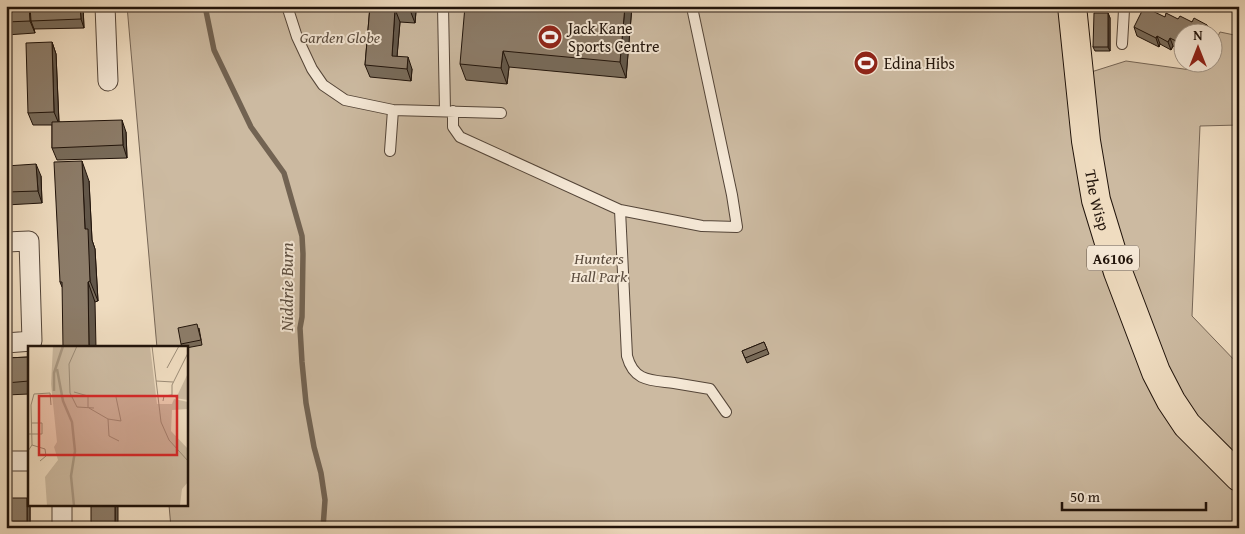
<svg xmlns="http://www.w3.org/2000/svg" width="1245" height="534" font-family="'Gentium Book Plus',serif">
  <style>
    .green { fill: #ccbaa1; stroke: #766656 }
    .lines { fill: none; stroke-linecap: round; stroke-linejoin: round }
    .stream { stroke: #726352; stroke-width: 5.5 }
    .lane-casing { stroke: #544538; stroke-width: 12 }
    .street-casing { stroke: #544538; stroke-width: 21 }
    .primary-casing { stroke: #20130a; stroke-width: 30 }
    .lane { stroke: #f5e8d6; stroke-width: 10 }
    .street { stroke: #f5e8d6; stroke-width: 19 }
    .primary { stroke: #efdcc0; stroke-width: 28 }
    .wall { fill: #786b5a; stroke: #20130a }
    .shaded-wall { fill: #62574a; stroke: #20130a }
    .building { fill: #8c7c69; stroke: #20130a }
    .labels { text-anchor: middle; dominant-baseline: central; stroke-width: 4; stroke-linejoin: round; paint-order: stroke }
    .shield { fill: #f5e8d6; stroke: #605347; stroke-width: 1 }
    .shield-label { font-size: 15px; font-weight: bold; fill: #20130a }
    .poi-label { font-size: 16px; fill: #20130a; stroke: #f5e8d6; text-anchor: start }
    .park-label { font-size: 16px; font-style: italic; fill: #5c4d3f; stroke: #f5e8d6 }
    .street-label { font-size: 16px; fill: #20130a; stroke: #f5e8d6 }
    .water-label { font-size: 18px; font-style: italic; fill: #5e4f40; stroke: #f5e8d6 }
    .inset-river { fill: none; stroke: #a99882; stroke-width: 2.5 }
    .inset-road { fill: none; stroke: #9c8c77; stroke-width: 1 }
    .view { fill: #d62828; fill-opacity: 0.15; stroke: #d62828; stroke-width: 2.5 }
    .inset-edge { fill: none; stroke: #20130a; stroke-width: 2.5 }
  </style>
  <rect width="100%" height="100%" fill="#efdcc0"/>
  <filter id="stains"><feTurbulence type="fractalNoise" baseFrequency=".004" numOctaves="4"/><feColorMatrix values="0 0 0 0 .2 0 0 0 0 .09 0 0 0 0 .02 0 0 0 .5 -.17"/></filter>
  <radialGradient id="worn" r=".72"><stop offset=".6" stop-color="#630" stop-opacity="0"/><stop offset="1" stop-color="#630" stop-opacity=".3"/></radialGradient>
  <path class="green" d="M127,6H1060L1069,79L1126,61L1198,71L1203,63L1212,62L1213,46L1220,32L1239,36V125L1200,126L1192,316L1239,365V528H171L169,505H186V348H157Z"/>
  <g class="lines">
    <path class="stream" d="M205,6L214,50L251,127L284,173L302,236L303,254L302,317L300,328L302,362L306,403L314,447L321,473L325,500L323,528"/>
    <defs>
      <path id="lane" d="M287,6L297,37L312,69L323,85L345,100L393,110L501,113
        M443,6L445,111
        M1122,44L1124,10L1127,6
        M453,111V127L460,137L620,210L702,226L737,227L732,195L693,12
        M390,151L393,110
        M620,210L627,356C634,382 651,380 674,383C686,385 698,387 710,389L726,412"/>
      <path id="street" d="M105,6L108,81
        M6,242L29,241L32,341L6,343
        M6,461H29
        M62,505V528"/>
      <g id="primary">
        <path id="s1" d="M1072,6L1086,141L1096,200L1118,272L1156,372L1171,401L1187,425L1239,477"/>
      </g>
    </defs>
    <use href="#lane" class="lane-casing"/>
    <use href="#street" class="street-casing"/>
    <use href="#primary" class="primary-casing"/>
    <use href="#lane" class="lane"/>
    <use href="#street" class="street"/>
    <use href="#primary" class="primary"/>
  </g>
  <path class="wall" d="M6,6H83L84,28L34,29L35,33L6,35Z
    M370,6H414L416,11L415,23L400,22L397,56L412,69L411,81L370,77L365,65Z
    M632,6L626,78L509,67L507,84L466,80L460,64Z
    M1093,6H1111V11H1095Z
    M1108,13L1110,18V51H1095L1093,47Z
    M1165,17L1207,25L1210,32H1182V51L1173,46L1171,50L1160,44L1159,47L1137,36L1134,27Z
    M52,42L56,54L59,122L126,132L127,158L57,160L52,148V125H33L28,113Z
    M6,166L41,176L42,203L6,205Z
    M89,181L92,240L95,249L98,301L95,302L62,287L60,282Z
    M199,328L202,345L186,348H182L181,344Z
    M764,342L769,354L747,363L742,351Z
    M29,357V394L6,395V358Z
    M6,498L30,505V528H6Z"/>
  <path class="shaded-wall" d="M29,6H32L31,21L34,29L35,33L30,21Z
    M80,6H83L84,28L81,19Z
    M411,6H414L416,11L415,23L410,10Z
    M625,6H632L626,78L620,62Z
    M395,9L400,22L396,68L392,56Z
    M1108,13L1110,18V51L1108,47Z
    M1207,25L1210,32H1203Z
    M1157,36L1160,44L1159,47L1156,38Z
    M1170,38L1173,46L1171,50L1168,42Z
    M52,42L56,54L59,124L54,112Z
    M503,51L509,67L507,84L501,68Z
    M408,57L412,69L411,81L407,69Z
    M122,120L126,132L127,158L123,145Z
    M82,161L89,181L92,240L95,249L98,301L90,281L85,229Z
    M36,164L41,176L42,203L38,191Z
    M88,282L95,302L96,348H89Z
    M27,498L29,505L30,507V528H29L27,522Z
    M115,505H118V528H115Z"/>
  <path class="building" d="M6,6H29L30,21L6,22Z
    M30,6H80L81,19L31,21Z
    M370,6H411L410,10L395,9L392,56L408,57L407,69L365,65Z
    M465,6H625L620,62L503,51L501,68L460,64Z
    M1144,7L1165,17L1166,13L1178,19L1180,16L1192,22L1194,18L1207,25L1203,32H1182V44L1170,38L1168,42L1157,36L1156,38L1134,27Z
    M1094,13H1108V47H1093Z
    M52,42L54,112L28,113L26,43Z
    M122,120L123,145L52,148V122Z
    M82,161L85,229H88L90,281L88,282L89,348H63L62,282H60L54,162Z
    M36,164L38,191L6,192V166Z
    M197,324L201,340L181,344L178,328Z
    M764,342L767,349L745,358L742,351Z
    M29,357V381L6,383V358Z
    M6,498H27V522H6Z
    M91,505H115V528H91Z"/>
  <defs>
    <symbol id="stadium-disc" viewBox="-11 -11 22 22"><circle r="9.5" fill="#8f2418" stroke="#f5e8d6"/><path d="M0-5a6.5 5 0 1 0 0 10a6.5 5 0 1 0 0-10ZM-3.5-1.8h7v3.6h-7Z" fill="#fff"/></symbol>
  </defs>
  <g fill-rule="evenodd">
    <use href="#stadium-disc" x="536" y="23" width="28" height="28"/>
    <use href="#stadium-disc" x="852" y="49" width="28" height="28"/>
  </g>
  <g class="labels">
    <rect class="shield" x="1087" y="245.5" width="52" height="25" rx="4"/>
    <g class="shield-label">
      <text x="1113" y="258">A6106</text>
    </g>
    <g class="poi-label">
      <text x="568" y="28">Jack Kane<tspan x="568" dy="18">Sports Centre</tspan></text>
      <text x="884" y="63">Edina Hibs</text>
    </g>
    <g class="park-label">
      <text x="340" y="37">Garden Globe</text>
      <text x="599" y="258">Hunters<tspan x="599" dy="18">Hall Park</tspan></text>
    </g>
    <g class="street-label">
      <text stroke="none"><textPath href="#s1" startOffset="196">The Wisp</textPath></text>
    </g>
    <g class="water-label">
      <text transform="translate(286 287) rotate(-90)">Niddrie Burn</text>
    </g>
  </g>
  <g transform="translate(28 346)">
    <rect width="160" height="160" fill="#efdcc0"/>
    <path d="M25,0H122L129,58H144L146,53L160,56V63L144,64L143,85L160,103V136L154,143L152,159L19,160L17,131L30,114L26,101L29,96L23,38ZM160,27V54L147,52L150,48Z" fill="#ccbaa1"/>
    <path class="inset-river" d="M29,23L35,55L44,76L47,105L43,130L46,160M26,45V27L35,0"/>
    <path class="inset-road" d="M49,0L41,18L42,47L49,61L66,62M124,0L133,76L141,94L160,115M139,22L151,0M128,35L145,36M46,46L60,50V62M6,48L22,47L23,59M135,55L136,50L144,49V39L160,7M61,62L80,73L93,75L88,51M80,73L81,90L91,95M0,88H14V77H3M4,99L17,103L18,110L12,115M0,105L4,99L3,59L6,48"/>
    <path class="view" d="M11,50H149V109H11Z"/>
    <rect width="160" height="160" class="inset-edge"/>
  </g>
  <rect width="1245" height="534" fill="none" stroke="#efdcc0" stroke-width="25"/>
  <rect x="8" y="8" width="1230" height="519" fill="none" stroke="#20130a" stroke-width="2.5"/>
  <rect x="12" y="12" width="1220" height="509" fill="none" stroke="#20130a"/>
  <g transform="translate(1198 48)"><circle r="24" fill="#f5e8d6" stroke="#a09384"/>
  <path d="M0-4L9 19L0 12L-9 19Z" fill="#8f2418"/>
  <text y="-8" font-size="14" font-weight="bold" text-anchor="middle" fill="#20130a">N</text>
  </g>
  <path d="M1062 502v8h144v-8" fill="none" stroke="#20130a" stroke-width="2.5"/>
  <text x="1070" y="502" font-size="15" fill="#20130a" stroke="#f5e8d6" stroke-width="4" paint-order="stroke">50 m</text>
  <rect width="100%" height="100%" filter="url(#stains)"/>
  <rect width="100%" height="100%" fill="url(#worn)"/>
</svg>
